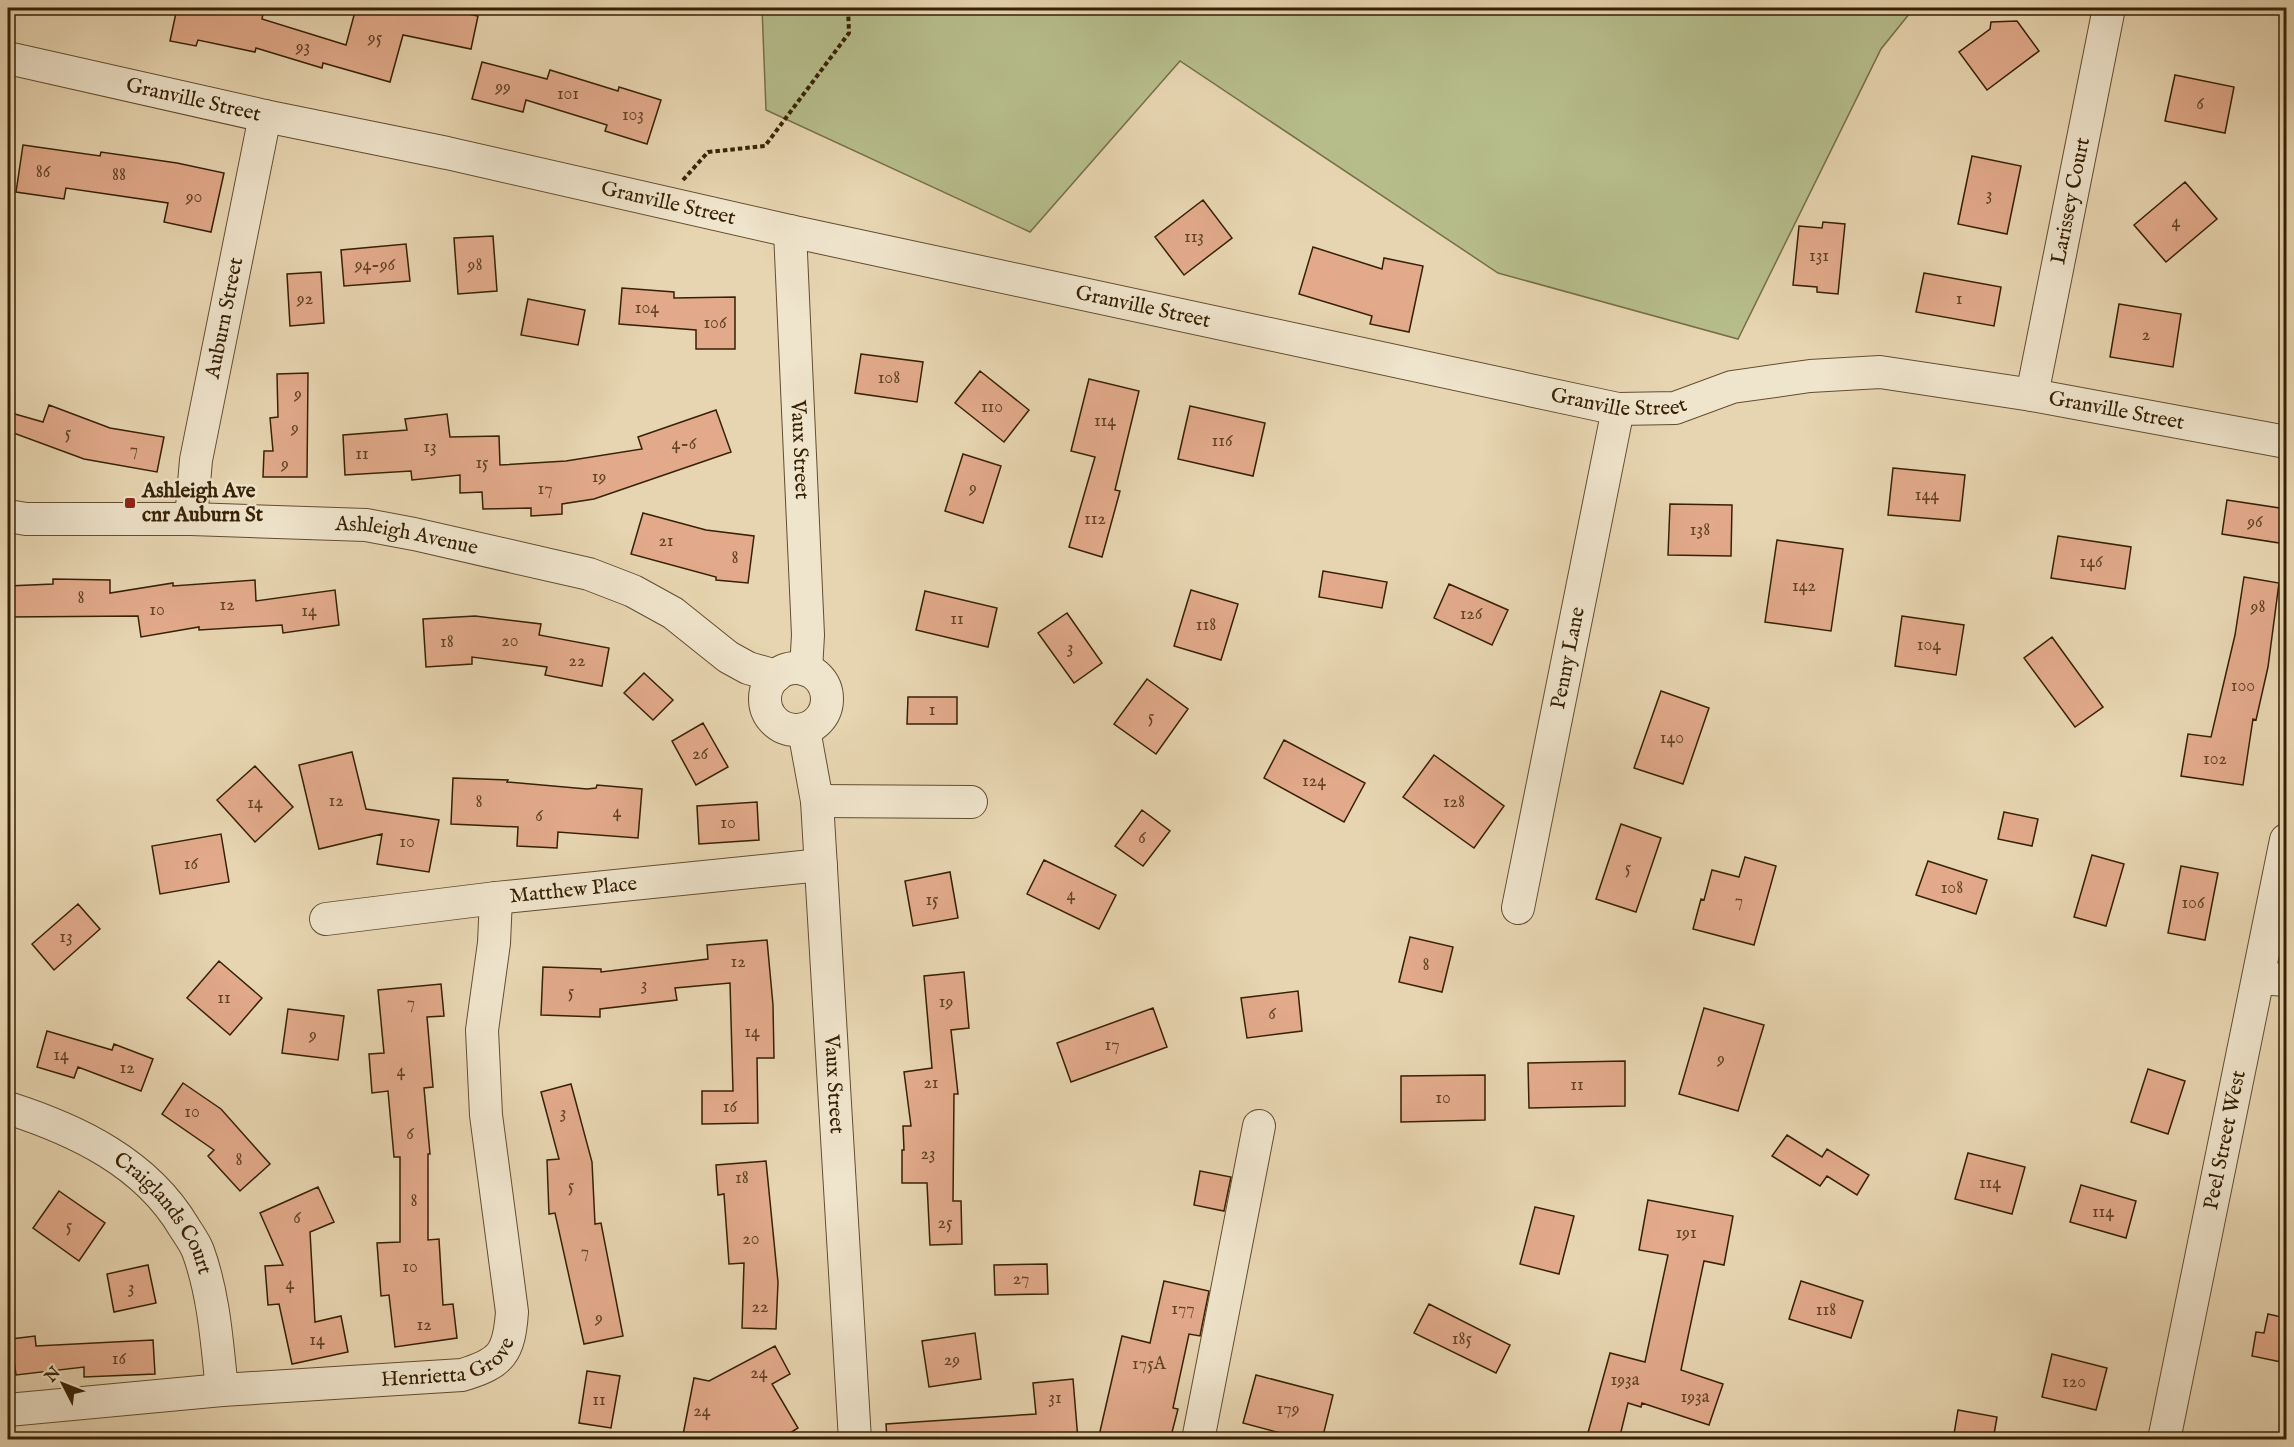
<svg xmlns="http://www.w3.org/2000/svg" width="2294" height="1447" font-family="'IM FELL English',serif">
  <style>
    .green { fill: #b6bd8b; stroke: #766f48; stroke-width: 1.5 }
    .building { fill: #e2aa8b; stroke: #372104; stroke-width: 1.5 }
    .lines { fill: none; stroke-linecap: round; stroke-linejoin: round }
    .minor-casing { stroke: #634e2f; stroke-width: 34 }
    .path { stroke: #372104; stroke-width: 4; stroke-dasharray: 4.5 3; stroke-linecap: butt }
    .minor { stroke: #efe4cc; stroke-width: 32 }
    .poi-dot { fill: #8f2418; stroke: #efe4cc; stroke-width: 2 }
    .labels { text-anchor: middle; dominant-baseline: central; stroke-width: 5; stroke-linejoin: round; paint-order: stroke }
    .number-label { font-size: 18px; fill: #624326 }
    .street-label { font-size: 21px; fill: #372104; stroke: #efe4cc }
    .poi-label { font-size: 21px; font-weight: bold; fill: #372104; stroke: #efe4cc; text-anchor: start }
  </style>
  <rect width="100%" height="100%" fill="#e7d5b1"/>
  <filter id="stains"><feTurbulence type="fractalNoise" baseFrequency=".00333" numOctaves="4"/><feColorMatrix values="0 0 0 0 .2 0 0 0 0 .09 0 0 0 0 .02 0 0 0 .5 -.17"/></filter>
  <radialGradient id="worn" r=".72"><stop offset=".6" stop-color="#630" stop-opacity="0"/><stop offset="1" stop-color="#630" stop-opacity=".3"/></radialGradient>
  <path class="green" d="M762,8H1914L1881,49L1738,339L1498,273L1180,61L1030,232L766,110Z"/>
  <path class="building" d="M177,8H264L262,19L346,45L356,8H438L478,16L471,49L403,35L390,82L323,63L322,68L256,48L255,52L198,40L196,46L170,41Z
    M2017,21L2039,51L1987,90L1959,52L1990,29L1991,22Z
    M482,62L547,79L550,70L618,91L619,87L661,100L647,144L605,131L607,125L526,100L523,112L472,99Z
    M2175,75L2234,87L2225,133L2165,121Z
    M23,145L100,156L101,152L177,163L224,173L211,232L164,222L168,203L66,188L64,199L16,192Z
    M1972,156L2021,166L2007,234L1958,224Z
    M2185,182L2217,219L2166,262L2134,225Z
    M1203,200L1232,238L1184,275L1155,237Z
    M1823,222L1845,224L1838,294L1817,292V287L1793,285L1799,226L1822,228Z
    M493,236L497,291L458,294L454,238Z
    M406,244L410,281L344,286L341,250Z
    M1313,247L1382,269L1384,258L1423,266L1409,332L1370,324L1372,316L1299,294Z
    M321,272L324,323L290,326L287,274Z
    M1924,273L2001,287L1994,326L1916,312Z
    M622,288L674,292V298L735,297V349H696V330L619,324Z
    M528,299L585,310L578,345L521,335Z
    M2119,304L2181,314L2173,367L2110,357Z
    M861,354L923,362L917,402L855,393Z
    M980,371L1029,410L1004,442L955,403Z
    M308,373L307,477H263L264,451H273L270,418L278,417L277,374Z
    M1089,379L1139,391L1115,490L1120,491L1102,557L1069,547L1095,457L1071,451Z
    M49,405L110,428L164,437L157,472L84,459L8,431V412L43,422Z
    M1190,406L1265,423L1253,476L1178,459Z
    M716,410L731,452L594,499L562,504V514L531,516V508L483,509L482,492L460,493V475L412,480L411,471L345,475L343,435L407,430L405,419L447,414L450,437L499,436L500,465L566,461L642,449L638,437Z
    M963,454L1001,466L983,523L945,511Z
    M1893,468L1965,475L1960,521L1888,515Z
    M2227,500L2286,509V544L2222,534Z
    M1670,504L1732,505L1731,556L1668,555Z
    M643,513L706,530L754,536L748,583L716,580V577L631,554Z
    M2058,536L2131,547L2125,589L2051,578Z
    M1777,540L1843,549L1831,631L1765,622Z
    M1323,571L1387,582L1382,608L1319,597Z
    M2244,577L2279,583L2268,667L2256,720L2253,719L2243,785L2181,776L2188,734L2211,737L2235,635Z
    M53,579L110,580V593L173,583V586L255,580L256,601L335,590L339,625L283,633L282,625L199,630V627L141,637L138,616L8,617V586L53,584Z
    M1449,584L1508,610L1492,645L1434,618Z
    M1191,590L1238,604L1221,660L1174,646Z
    M925,591L997,608L988,647L916,630Z
    M1067,613L1102,663L1074,683L1038,633Z
    M475,616L541,624L539,635L609,648L602,686L545,675L547,667L472,657V664L426,667L423,619Z
    M1902,616L1964,625L1956,675L1895,666Z
    M2052,637L2103,707L2075,727L2024,658Z
    M644,673L673,700L653,720L624,693Z
    M1147,679L1188,709L1156,754L1114,724Z
    M1661,691L1709,708L1683,784L1634,768Z
    M908,697H957V724H907Z
    M703,723L728,767L696,785L672,741Z
    M1284,740L1365,783L1344,822L1264,778Z
    M352,752L366,809L439,820L429,872L377,864L382,834L319,849L299,765Z
    M1434,755L1504,806L1474,848L1403,797Z
    M255,766L293,807L255,842L217,800Z
    M453,778L508,780L507,782L587,789L596,788L597,785L642,789L638,838L558,832L557,848L517,846L518,827L451,824Z
    M757,802L759,840L699,844L697,806Z
    M1142,810L1170,831L1143,866L1115,846Z
    M2004,812L2038,819L2032,846L1998,839Z
    M1621,824L1661,838L1636,912L1596,899Z
    M221,834L229,882L160,894L152,846Z
    M2092,855L2124,864L2106,926L2074,917Z
    M1745,857L1776,866L1754,945L1693,929L1701,899L1704,900L1712,870L1739,877Z
    M1044,860L1116,895L1099,929L1027,894Z
    M1928,861L1987,880L1976,914L1916,895Z
    M2181,866L2218,873L2205,940L2168,933Z
    M950,872L958,918L913,926L905,881Z
    M78,904L100,929L54,970L32,944Z
    M1410,937L1453,947L1442,992L1399,982Z
    M767,940L773,1005L774,1058H757L758,1123L702,1124V1091H733L730,983L675,988L677,1000L600,1009V1017L541,1015L543,967L601,969V972L708,959L707,945Z
    M219,961L262,998L230,1035L187,998Z
    M964,972L969,1028L951,1030L958,1094H954L953,1201H961L962,1244L930,1245L927,1183H902V1150H904L903,1126H911L904,1072L932,1068L924,976Z
    M441,984L444,1016L427,1017L433,1087L424,1088L430,1154H428V1240L439,1239L443,1305L453,1304L457,1338L395,1347L389,1295L381,1296L377,1243L400,1242V1157H394L388,1091L372,1093L369,1054L384,1053L378,990Z
    M1298,991L1302,1031L1247,1038L1241,998Z
    M1153,1008L1167,1047L1071,1082L1057,1043Z
    M1704,1008L1764,1025L1738,1111L1679,1094Z
    M288,1009L344,1016L338,1060L282,1053Z
    M47,1031L112,1050L114,1044L153,1059L141,1091L78,1067L74,1078L37,1067Z
    M1625,1061V1106L1529,1108L1528,1063Z
    M2148,1069L2185,1081L2168,1134L2131,1122Z
    M1485,1075V1120L1401,1122V1076Z
    M183,1083L221,1109L270,1164L240,1191L208,1156L214,1150L162,1114Z
    M571,1084L592,1162L595,1224L601,1223L623,1336L584,1344L555,1213L549,1214L547,1160L559,1159L541,1092Z
    M1787,1135L1822,1157L1827,1149L1869,1175L1857,1195L1827,1176L1820,1186L1772,1156Z
    M1968,1153L2025,1167L2012,1214L1955,1199Z
    M766,1161L778,1282L776,1329L742,1328L744,1263L729,1264L724,1194L718,1195L716,1165Z
    M1200,1171L1231,1177L1224,1211L1194,1205Z
    M2081,1185L2136,1201L2126,1238L2070,1222Z
    M318,1187L334,1222L310,1232L315,1322L341,1316L348,1352L292,1364L279,1304L268,1305L265,1266L283,1265L260,1213Z
    M59,1191L105,1223L79,1261L33,1228Z
    M1648,1200L1733,1216L1724,1265L1704,1261L1681,1370L1723,1384L1709,1425L1642,1403L1641,1407L1628,1403L1619,1440H1586L1610,1353L1645,1362L1668,1255L1639,1250Z
    M1535,1207L1574,1216L1559,1274L1520,1264Z
    M1047,1264L1048,1294L995,1295L994,1265Z
    M148,1265L156,1303L114,1312L107,1274Z
    M1164,1281L1209,1291L1200,1336L1189,1334L1173,1408L1178,1409L1170,1440H1098L1122,1336L1150,1343Z
    M1801,1281L1863,1301L1851,1338L1789,1319Z
    M1429,1304L1510,1345L1496,1373L1414,1333Z
    M2268,1314L2286,1318V1363L2252,1356L2256,1332L2264,1333Z
    M975,1333L981,1379L929,1387L922,1341Z
    M35,1336L36,1346L153,1340L155,1374L84,1377V1367L16,1375L11,1339Z
    M775,1346L790,1374L772,1384L798,1428L779,1440H682L694,1378L709,1381Z
    M2052,1354L2107,1368L2096,1410L2042,1397Z
    M587,1371L620,1376L611,1428L579,1423Z
    M1256,1375L1333,1395L1322,1440H1306L1243,1423Z
    M1073,1379L1078,1440H887L886,1424L1036,1414L1033,1383Z
    M1958,1410L1997,1417L1993,1440H1953Z"/>
  <g class="lines">
    <defs>
      <g id="minor">
        <path id="s1" d="M8,58L265,116L447,153L790,231L1618,409L1675,408L1732,387L1810,376L1880,372L2032,395L2286,442"/>
        <path id="s2" d="M790,231L808,635L806,670"/>
        <path id="s3" d="M2032,395L2109,8"/>
        <path id="s4" d="M8,516L26,519H191L366,525L414,534L589,574L633,591L673,613L728,657L748,668L776,676"/>
        <path id="s5" d="M191,519L196,460L265,116"/>
        <circle cx="796" cy="699" r="31"/>
        <path id="s6" d="M804,730L817,801L855,1440"/>
        <path d="M817,801L971,802"/>
        <path id="s7" d="M1518,908L1618,409"/>
        <path id="s8" d="M326,919L496,898L821,865"/>
        <path d="M2259,978L2286,980"/>
        <path id="s9" d="M8,1108C77,1130 146,1163 184,1227C189,1235 195,1243 198,1251C214,1295 217,1343 222,1390"/>
        <path id="s10" d="M8,1410L222,1390L462,1375C502,1363 509,1353 512,1312L486,1115L482,1030L494,943L496,898"/>
        <path d="M1198,1440L1259,1126"/>
        <path id="s11" d="M2164,1440L2286,840"/>
      </g>
    </defs>
    <use href="#minor" class="minor-casing"/>
    <path class="path" d="M683,180L708,152L765,146L849,33L848,8"/>
    <use href="#minor" class="minor"/>
  </g>
  <rect class="poi-dot" x="124" y="497" width="12" height="12" rx="3"/>
  <g class="labels">
    <g class="number-label">
      <text x="375" y="38">95</text>
      <text x="303" y="47">93</text>
      <text x="503" y="87">99</text>
      <text x="568" y="94">101</text>
      <text x="2200" y="104">6</text>
      <text x="633" y="115">103</text>
      <text x="43" y="172">86</text>
      <text x="119" y="175">88</text>
      <text x="1989" y="195">3</text>
      <text x="194" y="197">90</text>
      <text x="2176" y="222">4</text>
      <text x="1194" y="237">113</text>
      <text x="1819" y="256">131</text>
      <text x="375" y="265">94-96</text>
      <text x="475" y="265">98</text>
      <text x="305" y="299">92</text>
      <text x="1959" y="299">1</text>
      <text x="647" y="308">104</text>
      <text x="715" y="323">106</text>
      <text x="2146" y="335">2</text>
      <text x="889" y="378">108</text>
      <text x="298" y="394">9</text>
      <text x="992" y="407">110</text>
      <text x="1105" y="421">114</text>
      <text x="295" y="428">9</text>
      <text x="68" y="433">5</text>
      <text x="1222" y="441">116</text>
      <text x="684" y="444">4-6</text>
      <text x="430" y="447">13</text>
      <text x="134" y="450">7</text>
      <text x="362" y="454">11</text>
      <text x="482" y="463">15</text>
      <text x="285" y="464">9</text>
      <text x="599" y="477">19</text>
      <text x="973" y="488">9</text>
      <text x="545" y="489">17</text>
      <text x="1927" y="495">144</text>
      <text x="1095" y="519">112</text>
      <text x="2255" y="522">96</text>
      <text x="1700" y="530">138</text>
      <text x="666" y="541">21</text>
      <text x="735" y="558">8</text>
      <text x="2091" y="562">146</text>
      <text x="1804" y="586">142</text>
      <text x="81" y="598">8</text>
      <text x="227" y="605">12</text>
      <text x="2258" y="607">98</text>
      <text x="157" y="610">10</text>
      <text x="309" y="611">14</text>
      <text x="1471" y="614">126</text>
      <text x="957" y="619">11</text>
      <text x="1206" y="625">118</text>
      <text x="510" y="641">20</text>
      <text x="447" y="642">18</text>
      <text x="1929" y="645">104</text>
      <text x="1070" y="648">3</text>
      <text x="577" y="661">22</text>
      <text x="2243" y="686">100</text>
      <text x="932" y="710">1</text>
      <text x="1151" y="717">5</text>
      <text x="1672" y="738">140</text>
      <text x="700" y="754">26</text>
      <text x="2215" y="759">102</text>
      <text x="1314" y="781">124</text>
      <text x="336" y="801">12</text>
      <text x="479" y="802">8</text>
      <text x="1454" y="802">128</text>
      <text x="255" y="803">14</text>
      <text x="617" y="812">4</text>
      <text x="539" y="816">6</text>
      <text x="728" y="823">10</text>
      <text x="1142" y="838">6</text>
      <text x="407" y="842">10</text>
      <text x="191" y="864">16</text>
      <text x="1628" y="868">5</text>
      <text x="1952" y="888">108</text>
      <text x="1071" y="895">4</text>
      <text x="932" y="900">15</text>
      <text x="1739" y="901">7</text>
      <text x="2193" y="903">106</text>
      <text x="66" y="937">13</text>
      <text x="738" y="962">12</text>
      <text x="1426" y="965">8</text>
      <text x="644" y="985">3</text>
      <text x="571" y="992">5</text>
      <text x="224" y="998">11</text>
      <text x="946" y="1002">19</text>
      <text x="411" y="1003">7</text>
      <text x="1272" y="1014">6</text>
      <text x="752" y="1032">14</text>
      <text x="313" y="1035">9</text>
      <text x="1112" y="1045">17</text>
      <text x="61" y="1055">14</text>
      <text x="1721" y="1059">9</text>
      <text x="127" y="1068">12</text>
      <text x="401" y="1071">4</text>
      <text x="931" y="1083">21</text>
      <text x="1577" y="1085">11</text>
      <text x="1443" y="1098">10</text>
      <text x="730" y="1107">16</text>
      <text x="192" y="1112">10</text>
      <text x="563" y="1113">3</text>
      <text x="410" y="1134">6</text>
      <text x="928" y="1154">23</text>
      <text x="239" y="1160">8</text>
      <text x="742" y="1178">18</text>
      <text x="1990" y="1183">114</text>
      <text x="571" y="1186">5</text>
      <text x="414" y="1201">8</text>
      <text x="2103" y="1212">114</text>
      <text x="297" y="1218">6</text>
      <text x="945" y="1223">25</text>
      <text x="69" y="1226">5</text>
      <text x="1686" y="1233">191</text>
      <text x="751" y="1239">20</text>
      <text x="585" y="1252">7</text>
      <text x="410" y="1267">10</text>
      <text x="1021" y="1279">27</text>
      <text x="290" y="1284">4</text>
      <text x="131" y="1288">3</text>
      <text x="760" y="1307">22</text>
      <text x="1183" y="1309">177</text>
      <text x="1826" y="1310">118</text>
      <text x="599" y="1318">9</text>
      <text x="424" y="1325">12</text>
      <text x="1462" y="1339">185</text>
      <text x="317" y="1340">14</text>
      <text x="119" y="1359">16</text>
      <text x="952" y="1360">29</text>
      <text x="1149" y="1364">175A</text>
      <text x="759" y="1373">24</text>
      <text x="1625" y="1380">193a</text>
      <text x="2074" y="1382">120</text>
      <text x="1695" y="1397">193a</text>
      <text x="1055" y="1398">31</text>
      <text x="599" y="1400">11</text>
      <text x="1288" y="1409">179</text>
      <text x="702" y="1411">24</text>
    </g>
    <g class="street-label">
      <text stroke="none"><textPath href="#s1" startOffset="190">Granville Street</textPath></text>
      <text stroke="none"><textPath href="#s3" startOffset="198">Larissey Court</textPath></text>
      <text stroke="none"><textPath href="#s1" startOffset="676">Granville Street</textPath></text>
      <text stroke="none"><textPath href="#s1" startOffset="1162">Granville Street</textPath></text>
      <text stroke="none"><textPath href="#s5" startOffset="204">Auburn Street</textPath></text>
      <text stroke="none"><textPath href="#s1" startOffset="1648">Granville Street</textPath></text>
      <text stroke="none"><textPath href="#s1" startOffset="2154">Granville Street</textPath></text>
      <text stroke="none"><textPath href="#s2" startOffset="219">Vaux Street</textPath></text>
      <text stroke="none"><textPath href="#s4" startOffset="400">Ashleigh Avenue</textPath></text>
      <text stroke="none"><textPath href="#s7" startOffset="255">Penny Lane</textPath></text>
      <text stroke="none"><textPath href="#s8" startOffset="249">Matthew Place</textPath></text>
      <text stroke="none"><textPath href="#s6" startOffset="356">Vaux Street</textPath></text>
      <text stroke="none"><textPath href="#s11" startOffset="306">Peel Street West</textPath></text>
      <text stroke="none"><textPath href="#s9" startOffset="194">Craiglands Court</textPath></text>
      <text stroke="none"><textPath href="#s10" startOffset="446">Henrietta Grove</textPath></text>
    </g>
    <g class="poi-label">
      <text x="142" y="491">Ashleigh Ave<tspan x="142" dy="24">cnr Auburn St</tspan></text>
    </g>
  </g>
  <rect width="2294" height="1447" fill="none" stroke="#e7d5b1" stroke-width="30"/>
  <rect x="9" y="9" width="2276" height="1429" fill="none" stroke="#372104" stroke-width="3"/>
  <rect x="15" y="15" width="2264" height="1417" fill="none" stroke="#372104" stroke-width="1.5"/>
  <g transform="translate(63 1384) rotate(312)" stroke="#efe4cc" stroke-width="4.5" paint-order="stroke">
  <path d="M0-4.5L10 22L0 15L-10 22Z" fill="#372104"/>
  <text y="-9" font-size="16" font-weight="bold" text-anchor="middle" fill="#372104">N</text>
  </g>
  <rect width="100%" height="100%" filter="url(#stains)"/>
  <rect width="100%" height="100%" fill="url(#worn)"/>
</svg>
